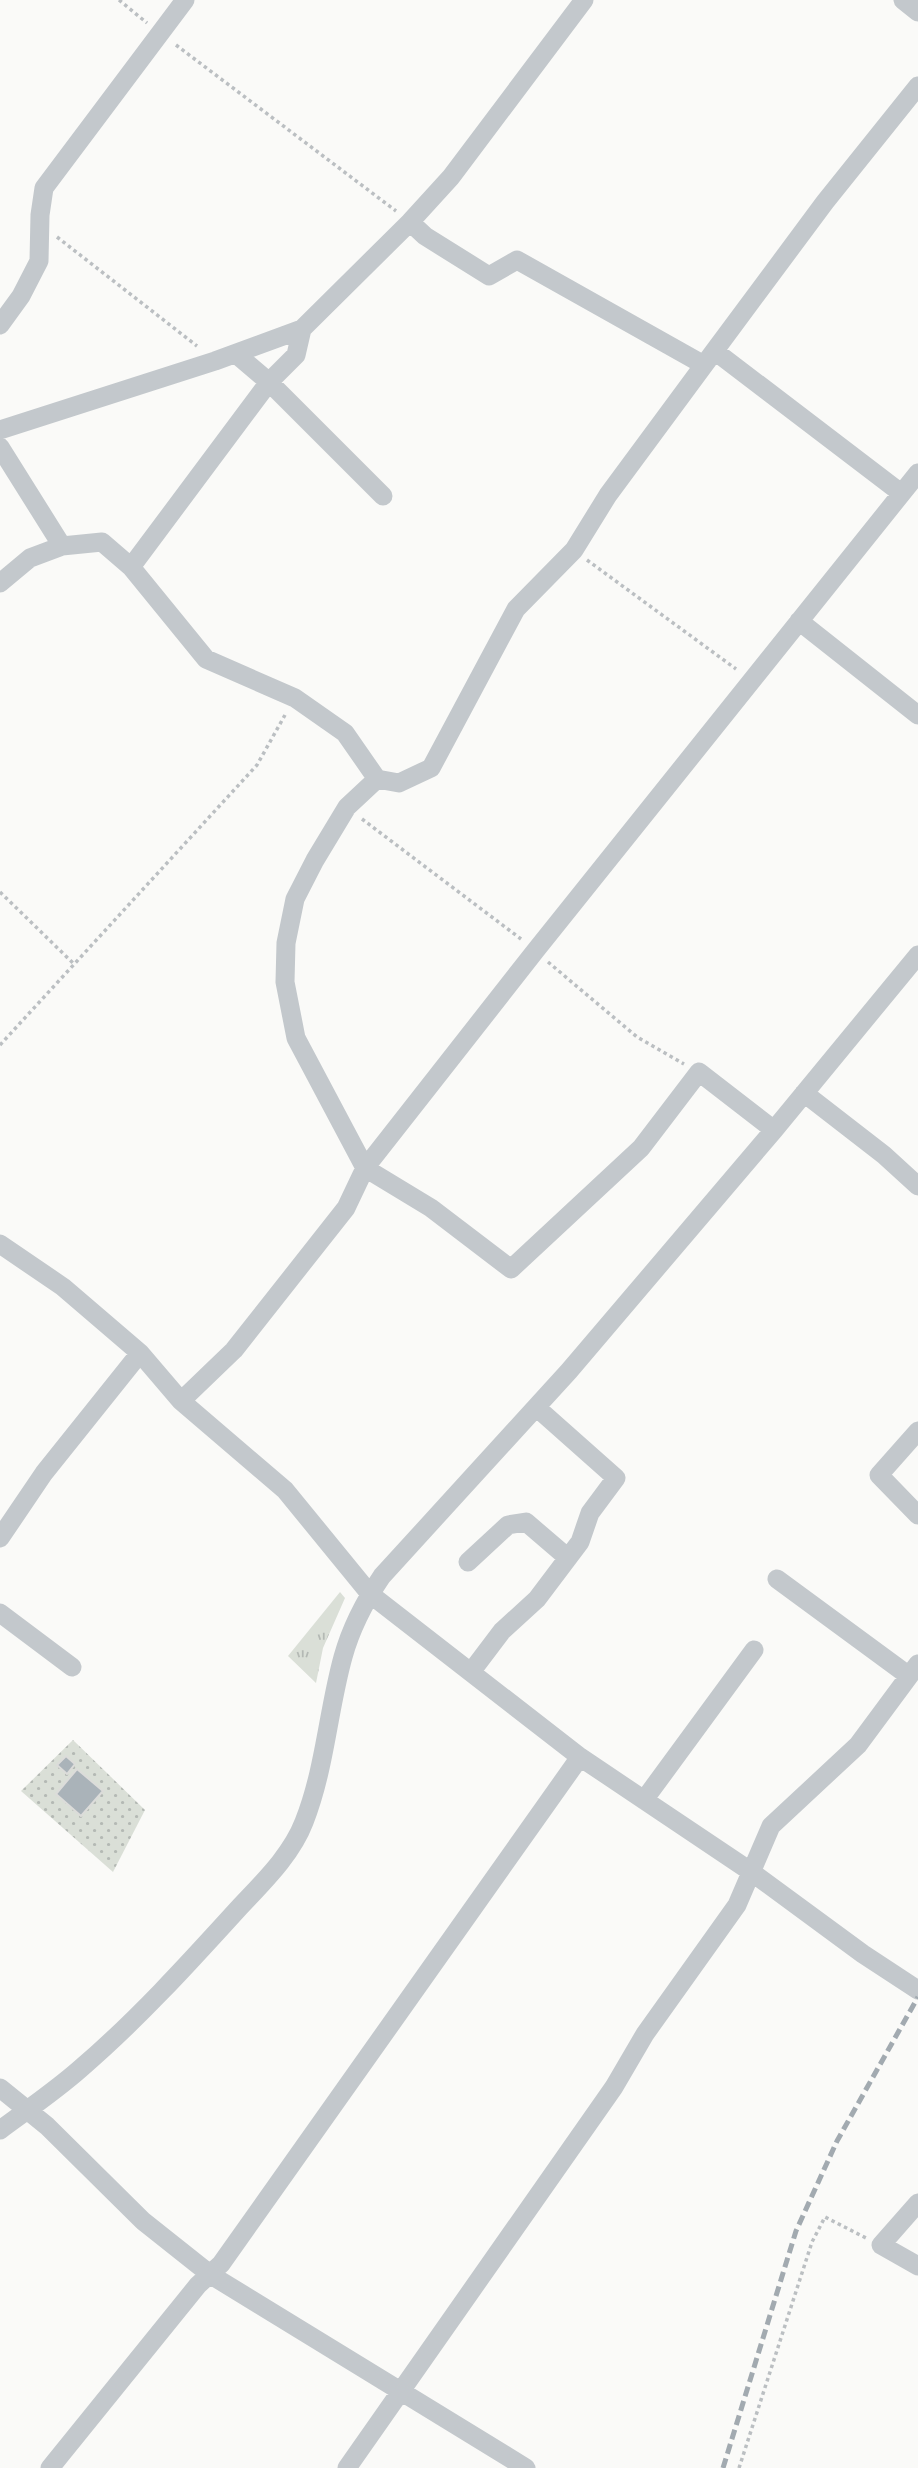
<svg xmlns="http://www.w3.org/2000/svg" width="918" height="2468" font-family="Lato,sans-serif">
  <style>
    .grass { fill: url(#grass-dots) }
    .park { fill: url(#park-tufts) }
    .building { fill: #aab3b9; stroke: #dcdcda; stroke-width: 2 }
    .lines { fill: none; stroke-linecap: round; stroke-linejoin: round }
    .path { stroke: #bbbfc2; stroke-width: 3.5; stroke-dasharray: 3.5 3.5; stroke-linecap: butt }
    .minor { stroke: #c3c8cc; stroke-width: 19 }
    .rail { stroke: #a2aab0; stroke-width: 5; stroke-dasharray: 10 5; stroke-linecap: butt }
  </style>
  <defs>
    <pattern id="grass-dots" width="8" height="8" patternUnits="userSpaceOnUse" patternTransform="scale(1.75)"><rect width="8" height="8" fill="#dadfd7"/><path d="M2 2h.1M6 6h.1" fill="none" stroke="#b4b9b4" stroke-width="1.8" stroke-linecap="round"/></pattern>
    <pattern id="park-tufts" width="24" height="20" patternUnits="userSpaceOnUse" patternTransform="scale(1.75)"><rect width="24" height="20" fill="#dadfd7"/><path d="M3 7l-1-3M5 7V3M7 7l1-3M15 17l-1-3M17 17v-4M19 17l1-3" fill="none" stroke="#b4b9b4"/></pattern>
  </defs>
  <rect width="100%" height="100%" fill="#fafaf8"/>
  <path class="grass" d="M73,1740L145,1810L113,1872L21,1791Z"/>
  <path class="park" d="M340,1592L345,1598L323,1648L316,1683L288,1656Z"/>
  <path class="building" d="M66,1756L75,1764L67,1774L57,1765Z
    M77,1769L103,1791L81,1816L56,1794Z"/>
  <g class="lines">
    <path class="path" d="M119,0L147,23
      M176,45L396,211
      M57,237L197,346
      M587,560L736,669
      M362,819L521,939
      M0,892L74,964
      M548,962L637,1037L684,1064
      M0,1045L257,765L285,715
      M739,2468L812,2242L825,2217L866,2238"/>
    <path class="minor" d="M903,0L918,12
      M410,222L425,236L489,276L517,260L704,365
      M0,325L21,296L39,261L40,215L44,188L185,0
      M716,352L901,493
      M236,354L269,382L383,496
      M0,430L215,361L302,329L410,222L451,177L584,0
      M0,447L62,546L102,542L131,567L206,659L295,698L345,733L377,779L399,783L431,768L516,609L574,550L608,495L704,365L825,202L918,86
      M131,567L269,382L296,355L302,329
      M0,583L30,558L62,546
      M799,621L918,715
      M377,779L347,807L315,860L295,899L286,943L285,982L296,1038L365,1168L431,1208L511,1269L641,1148L699,1072L774,1130
      M804,1093L884,1155L918,1186
      M0,1244L63,1287L140,1353L181,1401L285,1490L370,1594L580,1757L750,1871L863,1954L918,1990
      M181,1401L234,1350L346,1208L365,1168L536,950L918,473
      M918,1431L879,1475L918,1515
      M0,1538L44,1473L140,1353
      M468,1562L508,1525L526,1522L568,1558
      M777,1579L909,1676
      M0,1613L72,1667
      M471,1672L502,1631L537,1599L580,1542L590,1513L616,1478L536,1407
      M644,1800L754,1650
      M0,2088L47,2126L143,2221L211,2275L526,2468
      M0,2130C27,2110 55,2091 80,2069C137,2020 187,1965 237,1910C261,1884 291,1856 304,1822C325,1769 328,1711 343,1657C351,1628 365,1601 382,1576L569,1371L774,1130L918,955
      M918,2203L881,2245L918,2266
      M50,2468L198,2285L221,2264L580,1757
      M347,2468L614,2087L645,2034L737,1905L771,1826L858,1745L918,1664"/>
    <path class="rail" d="M723,2468L796,2231L837,2141L918,1997"/>
  </g>
</svg>
